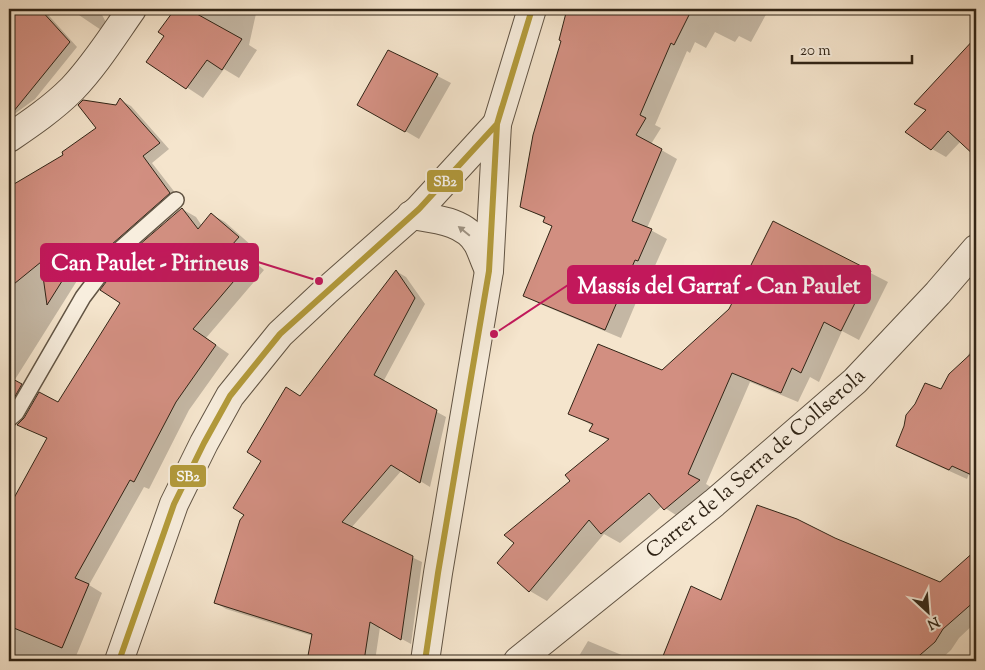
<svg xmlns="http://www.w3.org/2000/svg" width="985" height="670" font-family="'Sorts Mill Goudy',serif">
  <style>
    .shadow { fill: #0003 }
    .building { fill: #d28f81; stroke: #302416 }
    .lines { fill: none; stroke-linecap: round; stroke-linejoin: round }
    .lane-casing { stroke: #615444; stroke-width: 18 }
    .street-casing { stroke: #615444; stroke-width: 30 }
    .lane { stroke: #f8eede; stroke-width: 15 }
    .street { stroke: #f8eede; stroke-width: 28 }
    .bus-1-casing { stroke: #f8eede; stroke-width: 10 }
    .bus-1 { stroke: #b39b3b; stroke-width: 6 }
    .oneway { fill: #9e9384 }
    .labels { text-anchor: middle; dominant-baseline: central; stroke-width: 4; stroke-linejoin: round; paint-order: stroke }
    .street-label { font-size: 21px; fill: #302416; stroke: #f8eede }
    .leader { fill: none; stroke: #c2185b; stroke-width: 2 }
    .callout-dot { fill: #c2185b; stroke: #f8eede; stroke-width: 2 }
    .callout { fill: #c2185b; stroke: #c2185b; stroke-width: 2 }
    .callout-label { font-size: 22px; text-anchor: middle; font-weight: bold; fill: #fff }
    .line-badge { stroke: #f8eede; stroke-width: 2 }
    .badge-label { font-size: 14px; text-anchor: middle; font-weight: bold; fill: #fff }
  </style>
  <rect width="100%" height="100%" fill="#f5e5cd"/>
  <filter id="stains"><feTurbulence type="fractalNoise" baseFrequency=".004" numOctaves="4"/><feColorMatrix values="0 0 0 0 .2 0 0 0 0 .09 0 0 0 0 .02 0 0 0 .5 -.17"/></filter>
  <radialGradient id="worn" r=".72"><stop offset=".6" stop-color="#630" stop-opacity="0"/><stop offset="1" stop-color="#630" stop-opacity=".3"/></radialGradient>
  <path class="shadow" d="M9,9H43L77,47L35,99L9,118Z
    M70,9H99L110,30L107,34Z
    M176,9H189L199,14L200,9H257L249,45L257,50L239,78L224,69L203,98L147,61L166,35L159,32Z
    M596,9H769L751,42L739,36L735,42L715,32L706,48L695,42L690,53L687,51L655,125L661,128L651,144L677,159L647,228L667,239L654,268L651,267L621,338L540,304L525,295L553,227L546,219L521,206L586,31Z
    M966,50L976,56V155L961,141L946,157L932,149L927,111Z
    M389,51L451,83L419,139L359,104Z
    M120,100L131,106L169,149L152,163L180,199L121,251L95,285L80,276L14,381L32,391L9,410V188L65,156L97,129Z
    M182,209L196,217L202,226L211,214L225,222L252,246L245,254L264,270L206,338L229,354L189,410L149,489L144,487L89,585L102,593L74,661H9V510L48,439L31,430L59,403Z
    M773,223L888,282L859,340L842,331L819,382L810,377L798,402L750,382L706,484L717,491L682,519L662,506L620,543L604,534L547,601L530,591L572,481L608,440L591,430L593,426L570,413L662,372L730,310Z
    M396,271L406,277L425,304L383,382L446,417L430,487L402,470L351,528L422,562L411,644L380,627L375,661H308L313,636L226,609L216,603L301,397Z
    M976,341V478L969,474L967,479L914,455L897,446L964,362Z
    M834,539L940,583L969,558L976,562V622L959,638L951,650L939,661H662L692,588L722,602Z
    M588,641L636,661H576Z"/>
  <path class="building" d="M9,9H40L70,42L9,117Z
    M175,9H188L242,39L222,70L207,60L186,89L146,62L164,36L158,32Z
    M567,9H692L674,45L671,43L640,115L646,118L636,135L662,149L632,221L652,229L638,261L635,260L605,330L523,296L552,226L543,222L545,217L520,207L533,135L561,41L559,40Z
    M976,37V157L948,131L931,150L905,132L926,110L914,104Z
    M388,50L438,74L405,132L357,105Z
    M120,98L160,143L143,156L170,193L111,245L84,280L69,270L47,305L41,262L9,288V187L63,155L62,152L96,128L78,105L83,100L116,105Z
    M182,208L198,229L211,213L239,237L232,245L251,261L193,329L216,345L176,402L134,482L130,480L75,578L89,584L62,648L9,626V507L47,438L17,425L24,418L39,392L58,402L120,303L100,290L124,258Z
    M773,221L871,271L841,331L824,322L801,373L792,368L781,393L732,373L688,474L700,480L664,510L649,493L601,534L589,520L529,592L497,563L514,543L504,535L570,481L565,475L609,439L589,431L593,424L568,414L598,344L662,370L729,309Z
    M396,270L415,298L374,375L437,410L420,483L391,465L342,522L413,556L401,640L370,622L364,661H307L312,634L214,603L240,520L244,515L233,508L261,461L247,452L286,387L300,396Z
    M976,349V477L952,466L949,470L896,446L904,426L906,415L915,404L925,383L941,389L949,374Z
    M9,377L22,384L9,407Z
    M757,505L797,519L835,538L940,582L976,550V600L943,629L935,642L913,661H661L691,586L721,600Z"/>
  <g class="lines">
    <defs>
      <path id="lane" d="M9,419L16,413L83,297L117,252L176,200"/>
      <g id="street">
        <path d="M9,138C31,123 53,108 72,89C95,65 113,36 132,9"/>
        <path d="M411,215C435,219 465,221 478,244C482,252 485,262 489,270"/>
        <path d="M119,661L174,504L204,443L230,396L280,334L326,291L419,209L497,124"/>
        <path d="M425,661L438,573L489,271L497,124L532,9"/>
        <path id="s1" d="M518,661L714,503L855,381L938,293L976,249"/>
      </g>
    </defs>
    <use href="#lane" class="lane-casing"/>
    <use href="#street" class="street-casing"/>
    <use href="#lane" class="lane"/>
    <use href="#street" class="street"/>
    <defs>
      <path id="bus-1" d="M119,661L174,504L204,443L230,396L280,334L419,209L497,124L532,9
        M425,661L438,573L489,271L497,124L502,107"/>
    </defs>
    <use href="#bus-1" class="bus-1-casing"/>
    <use href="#bus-1" class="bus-1"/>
  </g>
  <defs><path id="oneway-solid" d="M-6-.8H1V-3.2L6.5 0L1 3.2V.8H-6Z" transform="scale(1.25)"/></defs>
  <use class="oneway" href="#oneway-solid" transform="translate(464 231) rotate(-141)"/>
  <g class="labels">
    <g class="street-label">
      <text stroke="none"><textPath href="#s1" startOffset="309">Carrer de la Serra de Collserola</textPath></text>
    </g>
  </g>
  <path class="leader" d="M319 281L258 262M494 334L568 285"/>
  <g class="callout-dot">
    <circle cx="319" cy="281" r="5"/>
    <circle cx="494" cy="334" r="5"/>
  </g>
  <g class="callout">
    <rect x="41" y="244" width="217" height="37" rx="5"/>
    <rect x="568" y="266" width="302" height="37" rx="5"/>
  </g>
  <g class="callout-label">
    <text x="150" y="270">Can Paulet - Pirineus</text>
    <text x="719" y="293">Massís del Garraf - Can Paulet</text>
  </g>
  <g class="line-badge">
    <rect x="426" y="169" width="38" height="24" rx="5" fill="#b39b3b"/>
    <rect x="169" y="464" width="38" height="24" rx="5" fill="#b39b3b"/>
  </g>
  <g class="badge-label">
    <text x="445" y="186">SB2</text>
    <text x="188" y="481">SB2</text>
  </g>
  <rect width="985" height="670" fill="none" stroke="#f5e5cd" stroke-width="30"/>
  <rect x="10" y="10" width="965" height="650" fill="none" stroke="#302416" stroke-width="2.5"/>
  <rect x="15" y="15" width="955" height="640" fill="none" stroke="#302416"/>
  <g transform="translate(928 612) rotate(154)" stroke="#f8eede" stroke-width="4" paint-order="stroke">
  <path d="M0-4L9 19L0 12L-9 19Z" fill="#302416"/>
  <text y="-8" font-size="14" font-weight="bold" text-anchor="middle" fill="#302416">N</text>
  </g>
  <path d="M792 55v8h120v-8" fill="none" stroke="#302416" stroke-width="2.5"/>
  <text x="800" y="55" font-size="15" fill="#302416" stroke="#f8eede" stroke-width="4" paint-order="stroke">20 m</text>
  <rect width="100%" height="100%" filter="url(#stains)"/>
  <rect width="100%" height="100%" fill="url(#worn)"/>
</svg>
